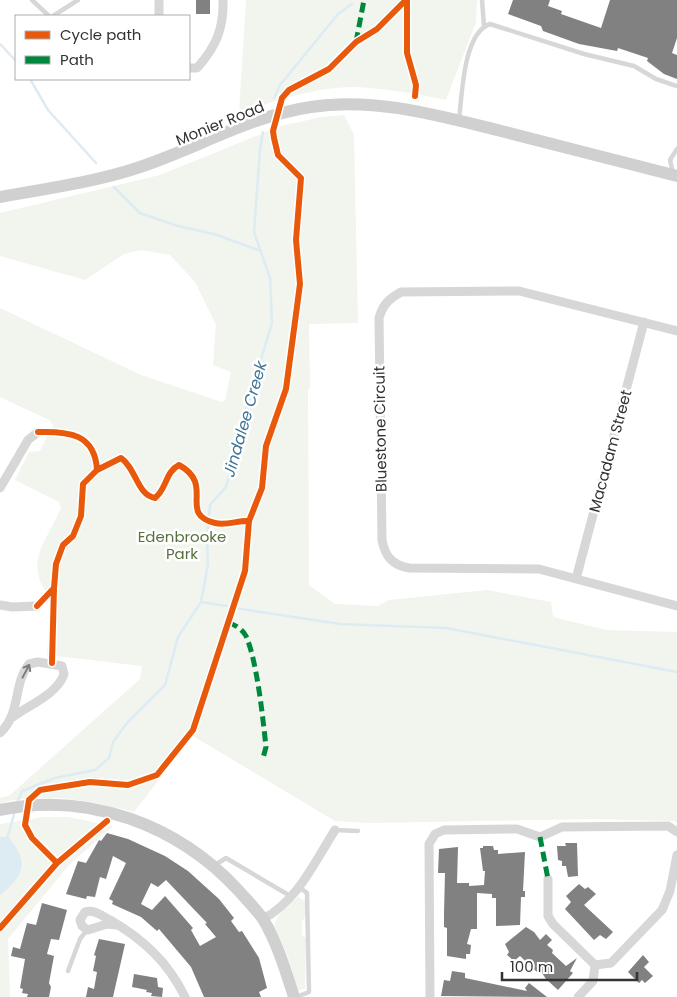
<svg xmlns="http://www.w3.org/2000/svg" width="677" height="997" font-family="Poppins,sans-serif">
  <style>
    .green { fill: #f1f5ed }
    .water { fill: #ddebf3 }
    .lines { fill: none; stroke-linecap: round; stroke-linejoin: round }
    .stream { stroke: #ddebf3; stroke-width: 2.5 }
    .building { fill: #818181; fill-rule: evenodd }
    .lane { stroke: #d7d7d7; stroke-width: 4.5 }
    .street { stroke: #d7d7d7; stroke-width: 9 }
    .secondary { stroke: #d0d0d0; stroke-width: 12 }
    .quiet { stroke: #00873e; stroke-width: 5; stroke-dasharray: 10 5; stroke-linecap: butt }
    .cycleway-casing { stroke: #fff; stroke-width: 9 }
    .cycleway { stroke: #e8590c; stroke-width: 6 }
    .oneway { stroke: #7d7d7d }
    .labels { text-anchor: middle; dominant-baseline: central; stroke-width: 5; stroke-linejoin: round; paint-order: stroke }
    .street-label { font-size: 15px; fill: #333; stroke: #fff }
    .park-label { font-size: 15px; fill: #56703f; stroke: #fff }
    .water-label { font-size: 16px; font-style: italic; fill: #3f7597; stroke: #fff }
  </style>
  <rect width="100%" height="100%" fill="#fff"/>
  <path class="green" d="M246,0H477L476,22L446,100C417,94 388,89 358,87C317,86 277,100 239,113Z
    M344,115L354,135L358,323L309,324L310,389H308L309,585L335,604L378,606L389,600L487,590L551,602L553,617L606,630L677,632V823L674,821L592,819L369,823L335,821L193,736L134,812C89,800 46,792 0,803V798L10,795L140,679L142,666L47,655L51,598C22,565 46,542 61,508L59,502L15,480L29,452L40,451L53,425L49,420L0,397V308L141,375L222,402L225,400L231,372L213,365L216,325L195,282L170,255L141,250L124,254L85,280L0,256V213L160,175L281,126L322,117Z
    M44,817H68L113,826L69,865L8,939L10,997H0V824Z
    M298,897L305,901V917L302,921V935L306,938L305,989L298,990L288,957L274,926L278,916Z"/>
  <path class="water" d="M0,837H8C30,862 24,876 0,895Z"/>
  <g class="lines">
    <path class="stream" d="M0,44L16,61
      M30,79L48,110L96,163
      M274,98L280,85L338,14L352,4
      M114,187L140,213L178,226L214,234L261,251
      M201,602L227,606
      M235,608L340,624L446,628L677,672
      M17,803L22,791L55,778L95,770L109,758L113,742L127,723L165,685L178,637L201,602L208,564L207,540L210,505L226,487L230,473L237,439L272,323L270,278L254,232L260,150L263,132
      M7,839L15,811"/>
  </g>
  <path class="building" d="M196,0H210V14H196Z
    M513,0H550L548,6L562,11L561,14L601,28L610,0H677V38L672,53L677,55V79L664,74L647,61L648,58L618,48L617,51L579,44L543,31L541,26L508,14Z
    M107,833L128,839L165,856L188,871L219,899L234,918L231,921L239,932L242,931L259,958L267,988L259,992L261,997H204L191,967L159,929L157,931L141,917L112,904L113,901L109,899L126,863L113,856L106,879L100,877L95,897L87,896L86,899L66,894L78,861L86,863L99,840L101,841ZM166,880L207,923L205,924L216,937L200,946L191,930L193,928L165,896L152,910L141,904L151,883L158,887Z
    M565,843H577L578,876L568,877L566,866H562V861L558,860L557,846H566Z
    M483,846H493L494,850H498V854L525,852L523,891H525V897H521L520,925L496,926V898H492V894L477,893V929H471L467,944L471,945L470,954H466V959L447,956V928L444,927V913L445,873H438L439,849L458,847L457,883H469V886L484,885L485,871H483L480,848H483Z
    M579,884L585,889L588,887L596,894L584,905L613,932L606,939L600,935L594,940L565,909L571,902L566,896Z
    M42,903L67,910L59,940L51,939L47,954L54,956L49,983L51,987L49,997H27L28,994L22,993L23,989L20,988L25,959L11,956L13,947L20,949L27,923L36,925Z
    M526,927L534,932L540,940L546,934L552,940L547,945L553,950L552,953L566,966L577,958L570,971L573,973L558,990L546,979L540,970L538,973L520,956L514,961L507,955L509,952L505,944Z
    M99,939L125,944L113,997H86L88,987L94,989L97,972L93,971L96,956L94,955Z
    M643,955L649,962L644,967L653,976L645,983L642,980L639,983L628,972Z
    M452,971L465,973V978L527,991L525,988L529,983L547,997L441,996L444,980L450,981Z
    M134,974L157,978L158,987L163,988L162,997L151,996L152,993L146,992L147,990L132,987Z"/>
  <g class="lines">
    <path class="lane" d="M32,0L49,16
      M482,0L484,26
      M53,16L78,0
      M459,120C462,96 463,33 490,24L584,54L634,66L656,79L677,86
      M673,173L670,160L677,149
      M335,830L358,831
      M215,865L226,858L292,897
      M68,971L80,939L87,930
      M296,997L309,992L307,893L299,887"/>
    <path class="street" d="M159,0V16
      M189,68H197C216,47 224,28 223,0
      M677,331L519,291L401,292C389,299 383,304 379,318L382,540C385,556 392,565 409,568L539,569L677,606
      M0,488L28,440L38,432
      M576,579L644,322
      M0,605L12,607L37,606
      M0,733C21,714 13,684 29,664L38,662L62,666L64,674C58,694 27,706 13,717
      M548,879V916L553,924L595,965
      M263,919C298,900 314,863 335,830
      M117,925L107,924L88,930L82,926L80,920L85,912C94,909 102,916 110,920C143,939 168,962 185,997
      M430,997L429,844L435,834L444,830L517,829L540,837L562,827L668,826L677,832
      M578,997L593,981L595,965L611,963L662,910L670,891L677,855"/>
    <path class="secondary" d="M0,197C44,189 95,182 137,168C196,149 249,116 311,107C375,97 440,116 501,131C560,146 618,161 677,176
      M0,810C88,791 178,825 238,890C246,899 256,909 263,919C277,942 286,972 294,997"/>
    <path class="quiet" d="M356,42L364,0
      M228,623C235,624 243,630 246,636C257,661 263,719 266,747L263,758
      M540,837L548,879"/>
    <defs>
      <path id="cycleway" d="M407,0V53L416,85L415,96
        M38,432C69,431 95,434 97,470L121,458C136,468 137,495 155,498C167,489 165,472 179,465C216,485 177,514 215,523C227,526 238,520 249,521
        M37,606L54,588L56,564L63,545L73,536L81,516L83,484L97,470
        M52,663L54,588
        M57,863L107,821
        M0,928L57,863L32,838L25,825L29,800L40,790L90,782L128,785L157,775L193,730L245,571L249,521L262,488L266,446L286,389L300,284L296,240L301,178L278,155L274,138L273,131L282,98L289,90L329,69L356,42L377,29L406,0"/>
    </defs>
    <use href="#cycleway" class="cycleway-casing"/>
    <use href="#cycleway" class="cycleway"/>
  </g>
  <defs><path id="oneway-shaft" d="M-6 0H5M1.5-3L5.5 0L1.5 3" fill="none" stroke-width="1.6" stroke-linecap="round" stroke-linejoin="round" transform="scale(1.25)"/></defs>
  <use class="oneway" href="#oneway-shaft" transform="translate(26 671) rotate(-62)"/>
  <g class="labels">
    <g class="street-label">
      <text transform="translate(220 123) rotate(-22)">Monier Road</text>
      <text transform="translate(380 429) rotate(-91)">Bluestone Circuit</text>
      <text transform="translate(610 451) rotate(-75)">Macadam Street</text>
    </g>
    <g class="park-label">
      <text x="182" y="536">Edenbrooke<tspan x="182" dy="17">Park</tspan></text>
    </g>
    <g class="water-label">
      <text transform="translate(245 419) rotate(-74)">Jindalee Creek</text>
    </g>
  </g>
  <rect x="15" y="15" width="175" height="65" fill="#ffffff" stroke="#adadad"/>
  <rect x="25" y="31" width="25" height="8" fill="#e8590c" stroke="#adadad"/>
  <text x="60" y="40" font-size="15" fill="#333333">Cycle path</text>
  <rect x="25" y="56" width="25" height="8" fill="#00873e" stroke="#adadad"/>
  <text x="60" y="65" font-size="15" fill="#333333">Path</text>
  <path d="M502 972v8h135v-8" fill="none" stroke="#333333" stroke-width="2.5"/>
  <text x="510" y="972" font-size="15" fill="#333333" stroke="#ffffff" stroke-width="4" paint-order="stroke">100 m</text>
</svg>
